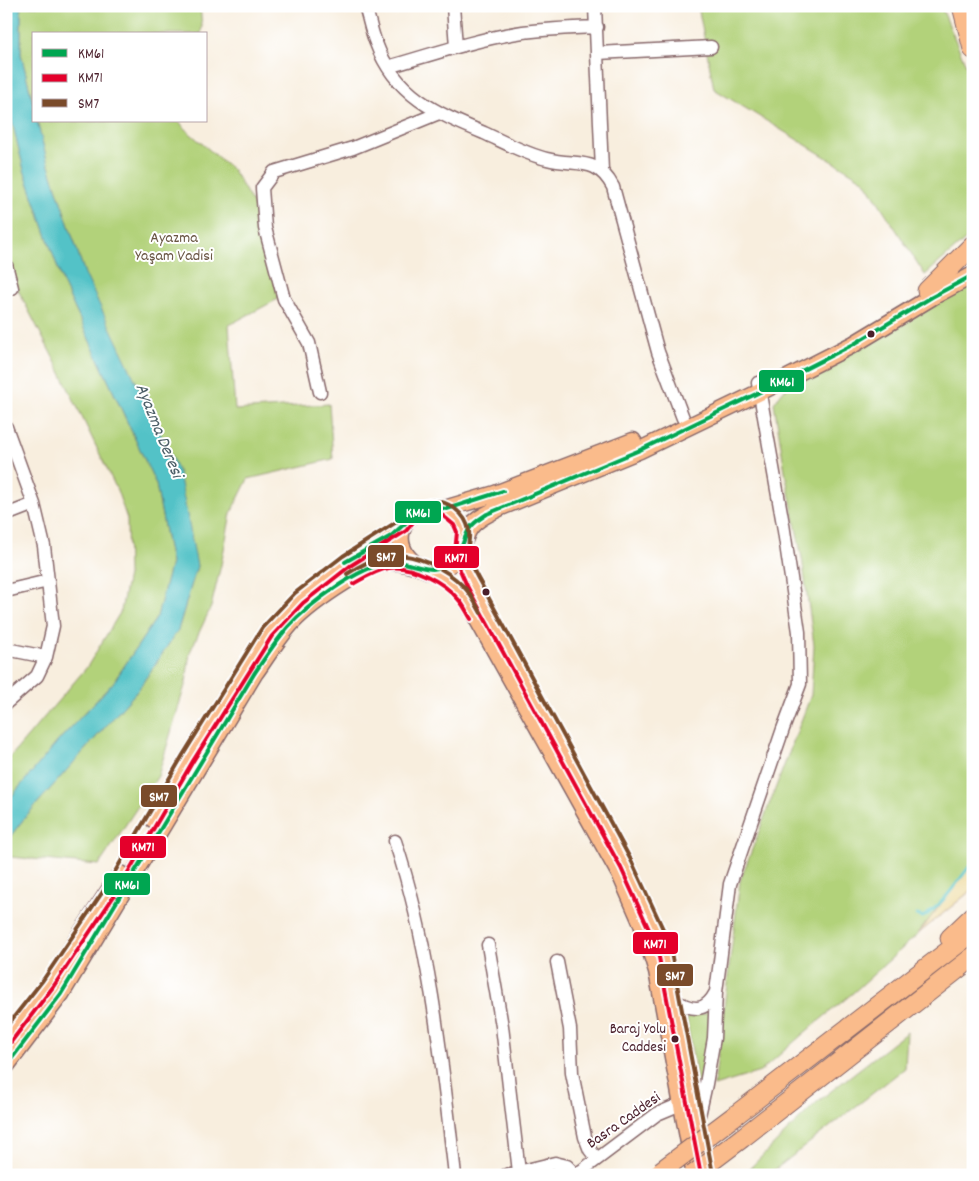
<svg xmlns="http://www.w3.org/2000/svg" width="979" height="1181" font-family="Dekko,sans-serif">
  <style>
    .green { fill: #b2d27a; stroke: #7e7852 }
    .sand { fill: #eeda9e; stroke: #9c7c64 }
    .water { fill: #53c2c7; stroke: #4e7079 }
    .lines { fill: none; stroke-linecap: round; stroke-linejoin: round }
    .stream { stroke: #53c2c7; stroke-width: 3 }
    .minor-casing { stroke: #87676a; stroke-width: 15 }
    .major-casing { stroke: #87676a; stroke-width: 19 }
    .highway-casing { stroke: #87676a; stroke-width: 21 }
    .minor { stroke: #fff; stroke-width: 12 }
    .major { stroke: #fabb8b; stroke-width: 16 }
    .highway { stroke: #fabb8b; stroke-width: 19 }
    .highway-bridge-casing { stroke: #87676a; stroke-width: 21; stroke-linecap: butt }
    .highway-bridge { stroke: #fabb8b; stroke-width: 19 }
    .bus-1-casing { stroke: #fff; stroke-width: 8 }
    .bus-2-casing { stroke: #fff; stroke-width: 8 }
    .bus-3-casing { stroke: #fff; stroke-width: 8 }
    .bus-1 { stroke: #00a651; stroke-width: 4 }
    .bus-2 { stroke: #e4002b; stroke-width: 4 }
    .bus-3 { stroke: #7a4b2a; stroke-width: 4 }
    .bus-dot { fill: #4a1f2b; stroke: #fff; stroke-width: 2 }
    .labels { text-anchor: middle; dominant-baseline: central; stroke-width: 4; stroke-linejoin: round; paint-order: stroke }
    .bus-label { font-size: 15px; fill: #4a1f2b; stroke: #fff; text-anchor: end }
    .park-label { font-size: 16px; fill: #695543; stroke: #fff }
    .street-label { font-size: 16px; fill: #4a1f2b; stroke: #fff }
    .water-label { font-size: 18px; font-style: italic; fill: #4e6069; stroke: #fff }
    .line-badge { stroke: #fff; stroke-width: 2 }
    .badge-label { font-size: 14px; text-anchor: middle; font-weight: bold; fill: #fff }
  </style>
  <rect width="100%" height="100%" fill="#fff"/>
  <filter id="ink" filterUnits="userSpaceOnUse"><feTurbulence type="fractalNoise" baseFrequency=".02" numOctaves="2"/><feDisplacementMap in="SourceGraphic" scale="10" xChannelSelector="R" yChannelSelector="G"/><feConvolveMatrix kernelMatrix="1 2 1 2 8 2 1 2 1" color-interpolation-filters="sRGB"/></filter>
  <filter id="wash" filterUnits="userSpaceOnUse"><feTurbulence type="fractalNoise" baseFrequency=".0096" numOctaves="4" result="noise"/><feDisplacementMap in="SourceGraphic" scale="20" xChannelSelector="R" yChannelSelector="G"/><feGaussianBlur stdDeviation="1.12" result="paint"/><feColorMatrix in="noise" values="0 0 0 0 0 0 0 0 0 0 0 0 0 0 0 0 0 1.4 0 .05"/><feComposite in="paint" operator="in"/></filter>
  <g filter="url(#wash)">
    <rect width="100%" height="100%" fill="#f8eede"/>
    <path class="green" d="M21,6H200L202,26L201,34H34V107L21,54Z
      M698,6H941L973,82V233L925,275L865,181L714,89Z
      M6,97L24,170L63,283L156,484L171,563L157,617L113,683L59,740L6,803V762L87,667L121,611L128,575L127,519L117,490L59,369L18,290L6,261Z
      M37,121H179L185,129L233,170L255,207L265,228L278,299L229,325L235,410L329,404L333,459L248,479L231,513L221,565L211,607L190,652L186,682L158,776L99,865L10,857L6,864V842L26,816L138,690L178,630L197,566L85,274L47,160Z
      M973,282V862L918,934L854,992L803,1034L760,1072L714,1086L740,881L811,695L814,645L802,558L786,477L774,403L783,391L841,356Z
      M713,1006L700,1098L685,1010L704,1014Z
      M907,1032L905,1068L768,1175H743L817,1102Z"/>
    <path class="sand" d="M973,862V889L918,934Z"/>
    <path class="water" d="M6,6H21V54L34,107V121H37L47,160L85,274L179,473L197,566L178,630L138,690L26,816L6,842V803L59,740L113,683L157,617L171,563L156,484L63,283L24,170L6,97Z"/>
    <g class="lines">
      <path class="stream" d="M917,915L923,917C944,904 958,881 973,862"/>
    </g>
  </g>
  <g filter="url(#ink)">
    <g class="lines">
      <defs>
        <path id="minor" d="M365,6C369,18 371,31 376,43C395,95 436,113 484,133C504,142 525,154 547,159C577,167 596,155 613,187L658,352L683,418
          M453,6L456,47
          M595,6L602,171
          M598,53L711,47
          M388,67C433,54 477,39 523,32C548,29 572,28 597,27
          M6,265L12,288L6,291
          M320,392L309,343L284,299L265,228L262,188L274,172L353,148L439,113
          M6,427L34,504
          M6,515L34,504L44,546L53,626L46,657L37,676L6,703
          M6,591L48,581
          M6,649L46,657
          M395,841C431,949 442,1063 455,1175
          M488,945L502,1026L519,1172
          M557,962L570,1029L572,1073L585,1137L590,1150L597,1159
          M674,1000C693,1011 705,1013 716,992
          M698,1120L706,1084L714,1038L716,992L730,884L783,729L800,684L799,632L783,524L758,383
          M506,1175L555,1163L567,1166L576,1175
          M576,1175L657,1114L688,1101"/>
        <path id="major" d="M444,509L495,494L633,441
          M153,819L188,758L267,632L299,598L347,561L373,546L403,526
          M6,1038L48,984L120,874
          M6,1066L61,994L254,674C265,659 275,642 287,628C304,607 364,564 391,562C410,561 428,575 447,566C462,558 461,544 468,531C474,519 490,513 501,507L640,450L760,392L854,344L932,297L973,275
          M695,1175L657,971L642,924L621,876L464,595C457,589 450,582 443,578C431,570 415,568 407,556C382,522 438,486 459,522C466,534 460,541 462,552C464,564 469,574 474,585L627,865L663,945L707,1175"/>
        <path id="highway" d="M962,6L973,49
          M927,291L973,245
          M950,938L973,916
          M737,1114L973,932
          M742,1138L973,957"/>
      </defs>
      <use href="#minor" class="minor-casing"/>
      <use href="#major" class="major-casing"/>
      <use href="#highway" class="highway-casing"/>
      <use href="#minor" class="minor"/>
      <use href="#major" class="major"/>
      <use href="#highway" class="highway"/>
      <defs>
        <path id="highway-bridge" d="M661,1171L737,1114
          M693,1175L742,1138"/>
      </defs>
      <use href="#highway-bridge" class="highway-bridge-casing"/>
      <use href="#highway-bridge" class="highway-bridge"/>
      <defs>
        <path id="bus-1" d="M345,562L391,536L421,509L430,507L447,509L503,491
          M6,1066L61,994L254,674C265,658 275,642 288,627C309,604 358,567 390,562C409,560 427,575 446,566C462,559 461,541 470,528C474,522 481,518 487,514L640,450L760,392L854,344L932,297L973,275"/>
        <path id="bus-2" d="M353,584C364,578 376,570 389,568C412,565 444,582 458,599C464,605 467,613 471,619
          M11,1042L53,987L116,893L193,761L272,636L303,603L350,566L406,531L414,521L419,517L426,514L434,513L442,515L454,525L457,532L455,552L460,570L468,588L621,868L657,947L701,1175"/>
        <path id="bus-3" d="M347,574C359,566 372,559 386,556C412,551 446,568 464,587C471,594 476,604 481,613
          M6,1027L43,980L106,887L183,755L262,628L295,593L343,556L398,521C406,510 416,503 429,501C447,499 466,513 469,531C470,537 468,543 468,550C467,560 475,573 480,582L632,862L669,942L713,1174"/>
      </defs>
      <use href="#bus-1" class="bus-1-casing"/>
      <use href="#bus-2" class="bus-2-casing"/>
      <use href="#bus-3" class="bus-3-casing"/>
      <use href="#bus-1" class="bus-1"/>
      <use href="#bus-2" class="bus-2"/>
      <use href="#bus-3" class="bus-3"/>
    </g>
  </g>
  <g class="bus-dot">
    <circle cx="871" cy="334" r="4.5"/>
    <circle cx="486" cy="592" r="4.5"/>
    <circle cx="675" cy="1039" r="4.5"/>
  </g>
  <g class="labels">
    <g class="bus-label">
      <text x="666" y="1030">Baraj Yolu<tspan x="666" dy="18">Caddesi</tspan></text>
    </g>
    <g class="park-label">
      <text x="174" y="238">Ayazma<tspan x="174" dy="18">Yaşam Vadisi</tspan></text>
    </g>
    <g class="street-label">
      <text transform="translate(624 1121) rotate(-35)">Basra Caddesi</text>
    </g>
    <g class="water-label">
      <text transform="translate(158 431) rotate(68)">Ayazma Deresi</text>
    </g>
  </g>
  <g class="line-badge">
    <rect x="758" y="369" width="47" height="24" rx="5" fill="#00a651"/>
    <rect x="394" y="500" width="48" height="24" rx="5" fill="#00a651"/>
    <rect x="367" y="544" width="38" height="24" rx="5" fill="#7a4b2a"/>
    <rect x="433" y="545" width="47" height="24" rx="5" fill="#e4002b"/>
    <rect x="140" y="784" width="38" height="24" rx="5" fill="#7a4b2a"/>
    <rect x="119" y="835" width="48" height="24" rx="5" fill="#e4002b"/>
    <rect x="103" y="872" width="48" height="24" rx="5" fill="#00a651"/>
    <rect x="632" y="931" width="47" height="24" rx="5" fill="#e4002b"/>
    <rect x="656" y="963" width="38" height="24" rx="5" fill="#7a4b2a"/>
  </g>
  <g class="badge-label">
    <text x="782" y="386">KM61</text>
    <text x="418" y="517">KM61</text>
    <text x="386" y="561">SM7</text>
    <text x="456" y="562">KM71</text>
    <text x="159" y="801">SM7</text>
    <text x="143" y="851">KM71</text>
    <text x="127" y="889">KM61</text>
    <text x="655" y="948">KM71</text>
    <text x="675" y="980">SM7</text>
  </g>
  <rect width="979" height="1181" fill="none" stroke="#fff" stroke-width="25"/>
  <rect x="32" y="32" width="175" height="90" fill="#ffffff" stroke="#b7a5aa"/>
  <rect x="42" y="49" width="25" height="8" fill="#00a651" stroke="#b7a5aa"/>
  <text x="78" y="58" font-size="15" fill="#4a1f2b">KM61</text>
  <rect x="42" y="74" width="25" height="8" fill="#e4002b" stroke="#b7a5aa"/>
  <text x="78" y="82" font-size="15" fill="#4a1f2b">KM71</text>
  <rect x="42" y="99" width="25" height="8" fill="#7a4b2a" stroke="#b7a5aa"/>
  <text x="78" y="108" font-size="15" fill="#4a1f2b">SM7</text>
</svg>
